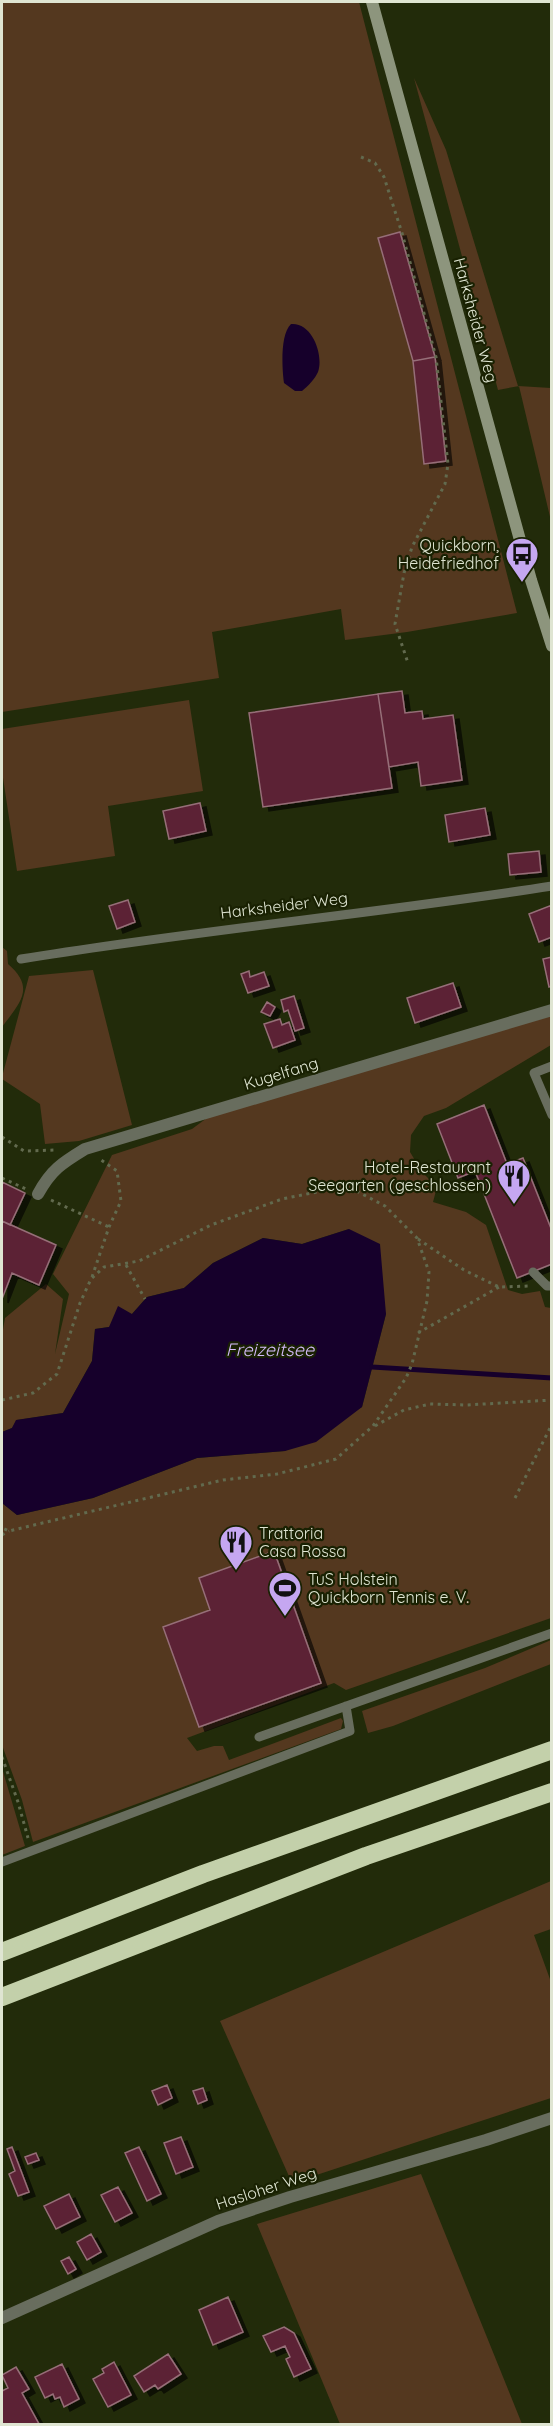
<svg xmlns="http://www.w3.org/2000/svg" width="553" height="2426" font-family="Quicksand,sans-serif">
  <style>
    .green { fill: #54381f }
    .water { fill: #16002b }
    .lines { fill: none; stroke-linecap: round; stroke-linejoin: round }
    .stream { stroke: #16002b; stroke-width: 5 }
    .building { fill: #5b2234; stroke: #966e78; stroke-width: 1.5; filter: url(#shadow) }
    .path { stroke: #626a4e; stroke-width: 3; stroke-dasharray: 3 4.5; stroke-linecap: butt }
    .service { stroke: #686d5e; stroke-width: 9 }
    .minor { stroke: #686d5e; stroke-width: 12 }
    .secondary { stroke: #8d957d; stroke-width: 12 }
    .motorway { stroke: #c3d0aa; stroke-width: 18 }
    .labels { text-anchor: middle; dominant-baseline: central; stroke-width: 4.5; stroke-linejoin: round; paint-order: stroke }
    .street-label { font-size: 16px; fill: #dfe5d2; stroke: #192102 }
    .poi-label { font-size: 16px; fill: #dfe5d2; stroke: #192102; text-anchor: end }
    .water-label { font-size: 18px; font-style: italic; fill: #d5bbfc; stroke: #192102 }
  </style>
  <defs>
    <filter id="shadow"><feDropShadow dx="6" dy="4" stdDeviation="0" flood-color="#0009"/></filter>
  </defs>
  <rect width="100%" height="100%" fill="#222b0a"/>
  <path class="green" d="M2,2H359L517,613L407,632L345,640L341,609L212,632L219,678L2,712Z
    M414,78L446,150L518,386L551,388V521L519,386L498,390Z
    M189,700L203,791L108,806L115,856L17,871L2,771V729Z
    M2,947L7,951L8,964C36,988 20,1003 2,1027Z
    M93,970L132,1125L79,1141L45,1144L40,1104L2,1079V1077L29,976Z
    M551,1016V1045L446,1108L424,1116L411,1135L410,1152L422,1172L437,1187L433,1202L466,1212L486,1225L508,1290L522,1294L540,1291L545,1307L551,1308V1618L346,1690L334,1683L187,1738L197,1751L214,1746H223L229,1760L341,1718L343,1721L341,1729L33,1842L22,1800L2,1745V1503L17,1515L93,1498L197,1458L285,1451L362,1407L386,1314L349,1229L302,1244L263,1238L213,1263L184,1288L147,1297L132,1314L109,1327L95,1329L92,1361L63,1413L17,1420L12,1428L2,1432V1335L5,1318L46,1284L63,1299L55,1354L69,1294L53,1274L112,1155L192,1129L215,1112Z
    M551,1640V1664L393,1726L368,1733L362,1711L485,1668Z
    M2,1768L25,1846L2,1855Z
    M551,1881V1929L534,1935L551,1982V2098L292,2183L220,2021Z
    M421,2174L522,2424H340L257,2224Z"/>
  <path class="water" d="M291,324C312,322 324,355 318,372C315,379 308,386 302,391H295L284,383C282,369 280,334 291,324Z
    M349,1229L380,1244L386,1314L362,1407L316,1442L285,1451L197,1458L93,1498L17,1515L2,1503V1432L12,1428L16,1420L63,1413L92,1361L95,1329L109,1327L118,1306L132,1314L147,1297L184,1288L213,1263L263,1238L302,1244Z"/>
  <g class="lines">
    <path class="stream" d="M372,1367L552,1378"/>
  </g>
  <path class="building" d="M400,232L435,357L413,361L378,238Z
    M435,357L446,461L424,464L413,361Z
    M402,691L405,713L422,711L423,719L453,715L462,780L421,786L418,762L389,767L378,694Z
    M378,694L392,788L263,807L249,713Z
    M200,803L206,831L169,839L163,811Z
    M485,808L490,835L449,842L445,815Z
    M539,851L541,872L510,875L508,854Z
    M128,900L135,922L117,929L109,906Z
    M552,905V937L539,942L529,914Z
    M552,957V986L549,987L543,959Z
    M249,971L250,977L264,972L269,986L248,993L241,974Z
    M453,983L461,1007L415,1023L407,998Z
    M294,996L304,1028L295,1031L288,1010L284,1012L281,1000Z
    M267,1002L275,1007L270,1016L261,1012Z
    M280,1019L282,1025L289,1022L295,1040L273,1048L264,1024Z
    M484,1105L507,1164L523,1158L552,1231V1264L517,1278L475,1171L458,1178L437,1124Z
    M2,1182L25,1193L10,1225L2,1221Z
    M2,1221L56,1245L39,1285L12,1273L2,1299Z
    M274,1551L321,1683L199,1727L163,1627L210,1610L199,1578Z
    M167,2085L172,2098L158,2105L152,2091Z
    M203,2088L207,2100L198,2104L193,2091Z
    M181,2137L193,2167L176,2174L164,2143Z
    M12,2147L29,2192L18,2196L9,2174L15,2171L7,2149Z
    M139,2147L161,2194L147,2201L125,2153Z
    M36,2153L39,2160L28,2164L25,2157Z
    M118,2187L132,2213L115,2222L101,2195Z
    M69,2194L80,2217L56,2229L44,2206Z
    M91,2234L101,2252L87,2260L77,2242Z
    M69,2257L76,2269L68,2274L61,2261Z
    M228,2297L243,2332L213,2345L199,2310Z
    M284,2327L294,2333L311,2369L294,2377L286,2359L290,2357L285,2346L271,2352L263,2336Z
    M168,2354L181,2374L158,2389L155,2385L144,2392L134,2376Z
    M114,2362L131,2395L108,2407L93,2379L104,2373L102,2369Z
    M62,2364L79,2399L64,2407L60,2397L55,2399L53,2394L45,2398L35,2377Z
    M16,2367L29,2389L22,2393L39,2424H2V2391L8,2388L2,2375Z"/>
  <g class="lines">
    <path class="path" d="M361,157L375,163L384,177L402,233L436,357L448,464L445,484L412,547L404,573L395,624L408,663
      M2,1137L24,1151L56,1150
      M2,1178L26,1189
      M51,1200L109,1227
      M418,1239L464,1270L499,1287L530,1286
      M126,1265L145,1299
      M92,1277L109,1227L121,1201L117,1171L101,1160
      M418,1333L499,1287
      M2,1400L33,1393L57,1374L80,1303L91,1279L104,1267L139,1261L211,1225L282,1199L347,1186L385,1206L417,1238L429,1272L427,1301L412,1364L406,1378L373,1426L336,1459L277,1474L223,1480L9,1531L2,1528
      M375,1426L404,1410L430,1404L467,1405L552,1400
      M515,1498L552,1424
      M2,1535L9,1531
      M2,1757L18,1802L28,1838"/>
    <path class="service" d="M21,959C197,930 375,914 552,886
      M552,1066L534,1073L552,1115
      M533,1272L547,1286H552
      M259,1737L552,1633
      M2,1862L350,1731L346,1706"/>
    <path class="minor" d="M38,1194C51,1170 62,1163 85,1149L552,1010
      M2,2318L218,2221L290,2197L486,2140L552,2118"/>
    <path class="secondary" d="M372,2L531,580L552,646"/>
    <path class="motorway" d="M2,1952L203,1874L552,1750
      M2,1997L366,1856L552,1792"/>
  </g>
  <defs>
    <symbol id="bus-pin" viewBox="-11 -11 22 30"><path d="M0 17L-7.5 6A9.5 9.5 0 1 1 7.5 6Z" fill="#c5a7f1" stroke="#192102"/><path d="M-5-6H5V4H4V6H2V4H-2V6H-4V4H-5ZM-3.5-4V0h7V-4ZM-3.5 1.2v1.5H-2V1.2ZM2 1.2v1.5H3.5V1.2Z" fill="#111"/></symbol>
    <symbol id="restaurant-pin" viewBox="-11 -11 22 30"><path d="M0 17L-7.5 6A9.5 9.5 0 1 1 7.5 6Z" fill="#c5a7f1" stroke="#192102"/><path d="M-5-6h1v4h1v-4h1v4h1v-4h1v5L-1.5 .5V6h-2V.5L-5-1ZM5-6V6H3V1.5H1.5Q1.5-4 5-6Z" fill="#111"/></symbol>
    <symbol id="stadium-pin" viewBox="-11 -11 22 30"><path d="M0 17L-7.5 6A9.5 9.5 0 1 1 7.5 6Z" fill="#c5a7f1" stroke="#192102"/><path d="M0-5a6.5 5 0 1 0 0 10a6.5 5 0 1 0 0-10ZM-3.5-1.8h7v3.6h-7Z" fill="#111"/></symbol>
  </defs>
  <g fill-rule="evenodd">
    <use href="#bus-pin" x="503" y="535" width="38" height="52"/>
    <use href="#restaurant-pin" x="495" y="1157" width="38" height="52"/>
    <use href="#restaurant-pin" x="217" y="1523" width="38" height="52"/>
    <use href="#stadium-pin" x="266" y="1569" width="38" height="52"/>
  </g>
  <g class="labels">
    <g class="street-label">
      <text transform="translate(476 320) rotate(75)">Harksheider Weg</text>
      <text transform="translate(284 905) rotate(-7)">Harksheider Weg</text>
      <text transform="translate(281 1073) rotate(-17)">Kugelfang</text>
      <text transform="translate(266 2188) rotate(-18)">Hasloher Weg</text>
    </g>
    <g class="poi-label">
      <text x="499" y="545">Quickborn,<tspan x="499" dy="18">Heidefriedhof</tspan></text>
      <text x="491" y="1167">Hotel-Restaurant<tspan x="491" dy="18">Seegarten (geschlossen)</tspan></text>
      <text x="259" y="1533" text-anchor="start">Trattoria<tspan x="259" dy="18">Casa Rossa</tspan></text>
      <text x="308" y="1579" text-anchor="start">TuS Holstein<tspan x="308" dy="18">Quickborn Tennis e. V.</tspan></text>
    </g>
    <g class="water-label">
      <text x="270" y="1349">Freizeitsee</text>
    </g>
  </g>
  <rect width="553" height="2426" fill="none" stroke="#dfe5d2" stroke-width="6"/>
</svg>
